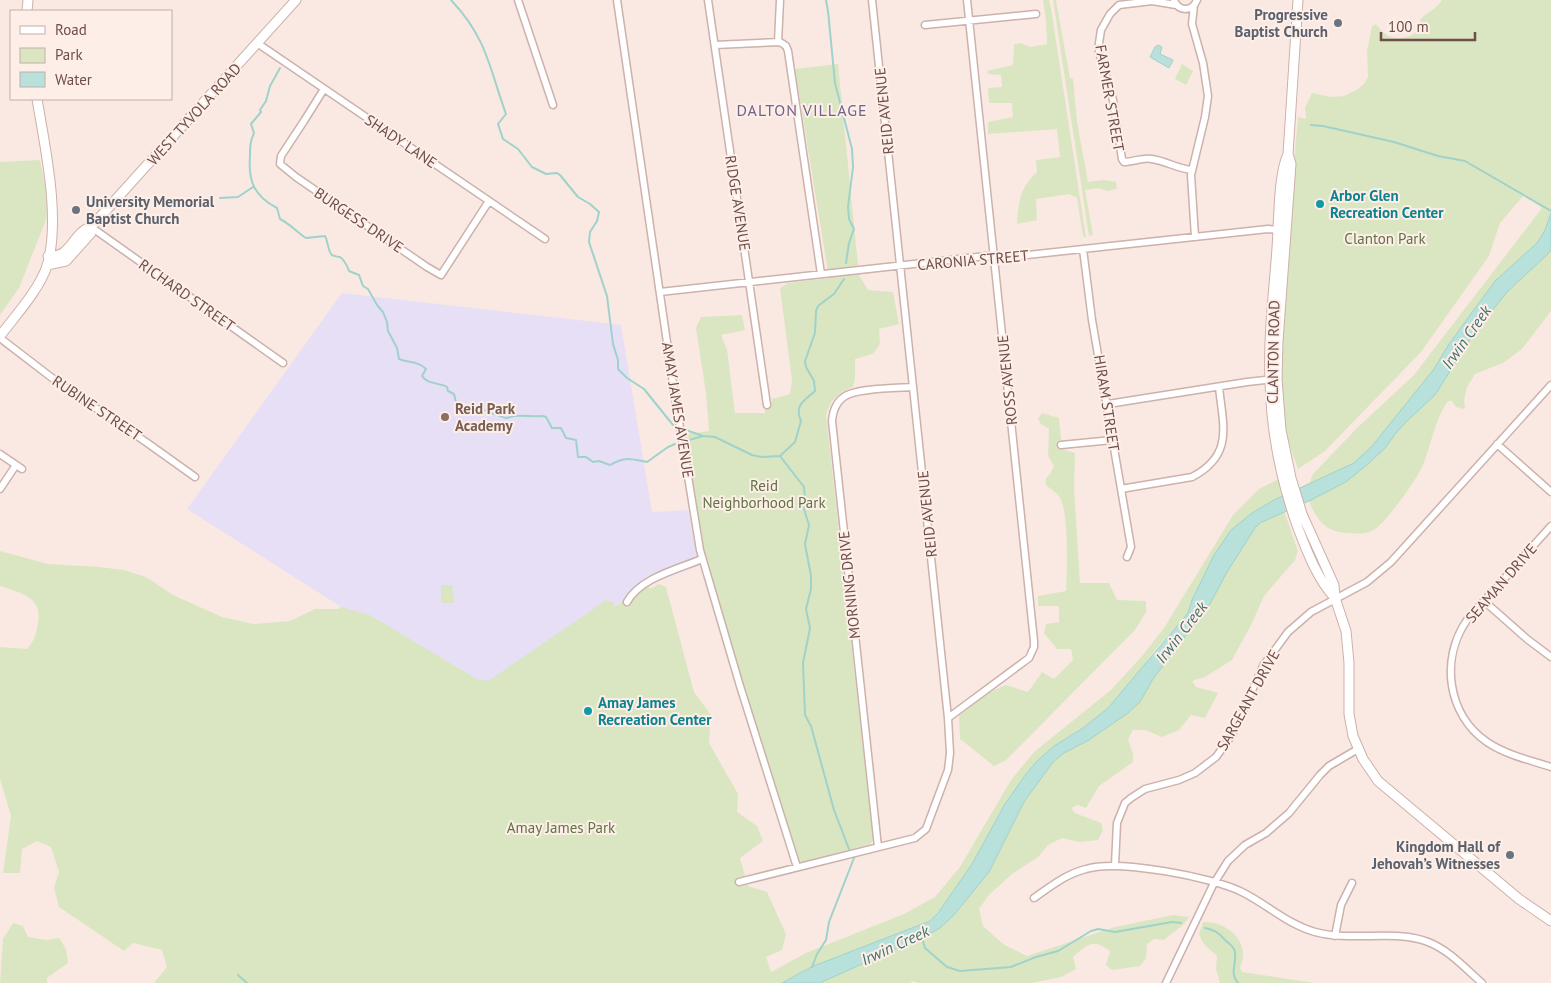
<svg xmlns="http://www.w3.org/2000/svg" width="1551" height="983" font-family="'PT Sans',sans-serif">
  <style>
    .education { fill: #e7dff6 }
    .green { fill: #dae6c2 }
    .water { fill: #b8e1db; stroke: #9fd2cb }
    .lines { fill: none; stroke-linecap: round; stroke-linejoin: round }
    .stream { stroke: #9fd2cb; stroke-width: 2 }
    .street-casing { stroke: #ccb1ac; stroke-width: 9 }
    .secondary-casing { stroke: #ceb0aa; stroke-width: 11 }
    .street { stroke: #fff; stroke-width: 6 }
    .secondary { stroke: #fff; stroke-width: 9 }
    .worship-dot { fill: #6b7280; stroke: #fdeee7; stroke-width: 2 }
    .culture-dot { fill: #0f9aa8; stroke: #fdeee7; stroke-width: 2 }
    .education-dot { fill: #8d6e63; stroke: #fdeee7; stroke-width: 2 }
    .labels { text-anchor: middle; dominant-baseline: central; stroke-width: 4; stroke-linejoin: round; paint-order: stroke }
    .worship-label { font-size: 15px; font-weight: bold; fill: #5b616d; stroke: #fdeee7; text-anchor: end }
    .street-label { font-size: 15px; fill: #6f4d4b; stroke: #fdeee7 }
    .culture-label { font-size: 15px; font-weight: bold; fill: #0d838f; stroke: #fdeee7; text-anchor: start }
    .park-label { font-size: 15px; fill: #5f7444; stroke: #fdeee7 }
    .education-label { font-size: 15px; font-weight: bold; fill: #785e54; stroke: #fdeee7; text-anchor: start }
    .neighbourhood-label { font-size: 16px; letter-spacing: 1px; fill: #72638c; stroke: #fdeee7 }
    .water-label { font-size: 16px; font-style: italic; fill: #40736d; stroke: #fdeee7 }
  </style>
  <rect width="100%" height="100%" fill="#fae9e2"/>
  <path class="education" d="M342,293L621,325L652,512L688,510L699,566L648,585L478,694L187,509Z"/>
  <path class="green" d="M1043,0H1049L1051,8L1086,238L1083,236L1077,198L1069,194L1036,199L1037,220L1017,224C1019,201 1019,189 1037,172L1036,160L1060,157L1057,129L988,134V122L1013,117L1012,103H989L988,88L1002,87L1001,75L988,74L987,71L1013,65L1014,44L1021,43L1030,47L1047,44L1046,21Z
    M1053,0H1056L1070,78L1073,79L1077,122L1088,182L1104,180L1116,182L1117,189L1107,191L1099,188L1085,190L1093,235L1089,236Z
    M1442,0H1551V311L1522,349L1503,363L1475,374L1467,387L1464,400L1465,407L1463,409L1456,407L1452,401H1448C1434,421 1432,443 1423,465C1417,479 1385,525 1372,531C1366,534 1356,534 1349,533C1331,532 1322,527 1313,510C1306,500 1308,484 1313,474L1357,428L1414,375L1542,208L1524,195L1500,223L1489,256L1421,352L1325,451L1298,469L1287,438L1281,373L1290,210L1298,117L1306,119L1305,108L1312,93L1331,97L1344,96L1358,89L1364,84L1368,77L1367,51L1372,26L1376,24C1379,27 1381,31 1384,33C1393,41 1410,39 1417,31C1420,27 1419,23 1421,19C1426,13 1436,9 1442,0Z
    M838,64L859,275L868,290L893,292L899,324L879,329L880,344L873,354L855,359V378L853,387C838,392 830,400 826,415L873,840L871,843L868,845L799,863L707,566L695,509L685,434L709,431L706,393L696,328L701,317L742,315L745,330L721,335L727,349L735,413H765L764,406L771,405L772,399L790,394L792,380L780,288L788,283L829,278L795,69Z
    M1182,64L1193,71L1186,85L1175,79Z
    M40,160L48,200L46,220L19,288L0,315V162Z
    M1042,413L1059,418L1062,449L1075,453L1074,489L1080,583H1109L1117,600L1146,601V612L1135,630L1006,760L994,766L960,739L959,716L989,692L1006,685L1028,692L1042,672L1054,679L1073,660L1071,649H1057L1044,633L1046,624L1059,622V606H1038V596L1066,591C1067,570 1069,514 1060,498C1058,493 1050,489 1046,485V478L1050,474L1054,466L1048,456L1049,429L1041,424L1038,419Z
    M1278,479L1282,497L1274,500L1202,582L1192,600L1188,613L1156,649L1125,690L1108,708L1083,728L1054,746L1037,761L1026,774L1005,804L972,864L938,913L930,921L811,967L782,983H154L167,967L162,950L133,943L124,951L59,907L54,888L59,872L51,847L37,841L22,849L20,873H3L11,816L0,779V647L27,649C35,640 36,634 38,623C43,597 21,593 0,586V551L48,564L99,567L124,570L146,577L173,595L222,617L253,624L290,621L315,609H338L341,607L370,615L475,678L488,681L592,610L605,600L614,602V607L648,585L650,589L659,584L666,587L694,692L711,715L709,743L738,794L737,812L757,826L763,841L740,858L748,886L767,892L786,934L782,950L766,957L771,972L806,953L904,914L935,897L960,867L1011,780L1034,752L1111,690L1142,656L1164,628L1233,515L1259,489Z
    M1284,511L1298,551L1295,560L1264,596L1251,625L1232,660L1205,677L1192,681L1196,687L1218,693L1205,718L1191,715L1179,730L1162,737L1145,730H1133L1128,739L1133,754V762L1099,786L1086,808L1078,805L1071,808L1075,813L1101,823L1103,830L1098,840L1080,842L1062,838L1048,845L1038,857L1012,874L989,895L979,909L983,926L1003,944L1027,956L1115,927L1173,915L1189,917C1183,928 1173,931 1164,940L1154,939L1147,944L1146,958L1140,966L1112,970L1106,965L1110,951C1092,938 1088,944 1073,957L1076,969L1061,977L1032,983H917L913,981L910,983H820L933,932L940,928L954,915L989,872L1024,802L1053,762L1064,753L1089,740L1128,713L1140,702L1153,679L1210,604L1227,572L1254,528L1260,523Z
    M441,585H452L454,603H441Z
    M1203,922C1222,921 1244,935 1243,956C1243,960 1241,964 1240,968L1242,972L1315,983H1220L1216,969L1217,956L1203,943L1199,934Z
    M13,923L23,926L28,937L46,940L59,938L66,949L68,963L47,978V983H0L3,939Z"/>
  <path class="water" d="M1158,45L1162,47L1160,54L1173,60L1169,68L1150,57L1155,47Z
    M1551,213V249L1548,254L1508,291L1474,333L1435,395L1406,422L1396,433L1386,447L1368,464L1346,482L1311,500L1260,523L1255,528L1227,572L1210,604L1153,679L1140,702L1128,713L1089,740L1064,753L1053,762L1024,802L989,872L954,915L940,928L933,932L820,983H782L811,967L930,921L938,913L972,864L1005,804L1026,774L1037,761L1054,746L1083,728L1108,708L1188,613L1192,600L1214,555L1231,530L1252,513L1274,500L1354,463L1372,446L1434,369L1449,344L1495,281L1537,243L1545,230Z"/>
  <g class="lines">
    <path class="stream" d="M451,0C487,38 489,67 506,114L498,124L503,139L518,149L532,167L546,174L557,173L560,175L578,197L590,204L599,212L597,221L590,232L589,242L607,296L613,344L618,360V369L627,378L644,389L673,425
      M826,0L828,11L835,83L852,149L853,167L848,207L849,219L854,229L849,243L846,263
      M280,68L270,86L266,101L260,110L261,112L251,124L254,133C250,141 250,148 250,156C248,181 254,196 277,208L280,219C290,224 297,232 306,238L325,236C328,241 328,252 332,255C333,256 339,257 340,257C345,260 347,266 349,271L359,275L363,286L368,289L377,305L383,312L387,322L388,331L397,348L399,359C409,363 418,361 426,369L422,376C428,385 438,382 447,387L448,391L454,394C455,397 455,400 456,402C462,410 476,413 484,410C485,411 505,418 506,418C507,418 514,416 514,416C523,415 533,417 543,416L546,417L552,428H561L566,438L576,440L578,457H586L593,462L599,461L610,465C626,456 629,459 647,462L668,447L675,444
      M1311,125L1323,126L1394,142L1438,156L1465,161L1551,211
      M220,198L238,197L253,187
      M686,430L703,436L715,437L752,455L761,457L780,456L795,442L801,421C794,405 804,401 815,391L814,381L806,367L805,361L815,333L816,311L818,306L834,294L844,279
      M689,440L703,436
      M780,456L804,487L805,498L804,509L809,525L805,544L811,576V589L806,609L810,628L803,663L805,715L811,726L834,810L849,849
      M1205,928C1215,930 1219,933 1225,940C1228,943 1232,945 1234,949C1239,960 1228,972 1238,983
      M921,935L925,948L947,967L960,971L1011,967L1036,957L1058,951L1091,931L1098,929L1115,932L1172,922L1181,923
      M812,967L817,954L826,940L829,922L854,858
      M238,975L247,983"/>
    <defs>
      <path id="street" d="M518,0L553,105
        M617,0L675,397L700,550L740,686L797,867
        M708,0L767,405
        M1174,0C1179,12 1192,12 1197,0
        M1176,5L1152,1L1119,5L1110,14L1101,30L1099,43V52L1113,100L1122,159L1124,162C1133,162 1143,157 1152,159C1166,161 1178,169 1192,170
        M1194,5L1192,24L1203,63L1208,96L1205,117L1191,175L1195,237
        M925,25L1036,14
        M778,42L780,0
        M257,43L545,239
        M715,45L780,42L786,46L788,51L821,274
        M324,89L304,121L281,156L280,164L296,177L427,267L441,275L489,201
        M91,227L283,363
        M1083,249L1092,320L1131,547L1127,557
        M660,292L986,256L999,258L1268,229L1282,230
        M0,338L60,384L146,442L195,477
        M1108,404L1247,382L1274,379
        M1497,444L1551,492
        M1061,445L1112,440
        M0,454L22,469
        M0,489L16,465
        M1121,489L1192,477C1234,455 1223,426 1219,387
        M1551,526C1533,546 1515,566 1498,586C1488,597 1476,608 1467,620C1440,659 1447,714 1487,742C1506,755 1530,760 1551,767
        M1484,601L1527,639L1551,657
        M627,602C640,578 678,569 702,559
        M948,718L1029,658L1034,647V641L967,0
        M878,847L832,421C833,410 837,400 847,395C861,388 897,388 913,387
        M1115,865L1117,823L1125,803L1131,798L1145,789L1179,780L1195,773L1216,757L1232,735L1263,666L1288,632L1311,612L1367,582L1391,562L1551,385
        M739,882L915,838L926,829L948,770L950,753L948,718L872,0
        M1034,898C1051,886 1066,874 1086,869C1118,859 1212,877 1242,892C1268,905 1287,924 1315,932C1352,942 1396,929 1428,942C1449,950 1465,968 1482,983
        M1335,936L1341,905L1352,883
        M1166,983L1213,885L1228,861L1245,845L1266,833L1289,813L1320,775L1329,766L1358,749"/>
      <path id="secondary" d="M1298,0L1288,154C1278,175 1279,223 1277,248C1274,292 1268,336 1270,380C1271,431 1281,481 1298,528C1307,552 1318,580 1335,598
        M27,11L28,0
        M1288,154L1291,164L1278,341L1277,379L1281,430L1291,478L1302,514L1334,585L1335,598L1346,631L1349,663V714L1353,736L1363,759L1378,781L1519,899L1551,921
        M48,256C73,258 72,232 91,227
        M47,265L66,261L91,233V227L100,217L296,0
        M0,336C15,316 39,290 47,266C61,219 45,147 37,99"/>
    </defs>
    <use href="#street" class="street-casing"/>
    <use href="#secondary" class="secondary-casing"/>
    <use href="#street" class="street"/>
    <use href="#secondary" class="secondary"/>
  </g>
  <g class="worship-dot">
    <circle cx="1338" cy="23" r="5"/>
    <circle cx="76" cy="210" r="5"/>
    <circle cx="1510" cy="855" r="5"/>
  </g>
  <g class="culture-dot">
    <circle cx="1320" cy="204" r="5"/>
    <circle cx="588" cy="711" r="5"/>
  </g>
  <circle class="education-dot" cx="445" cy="417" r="5"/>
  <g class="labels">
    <g class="worship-label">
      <text x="1328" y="14">Progressive<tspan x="1328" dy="17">Baptist Church</tspan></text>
      <text x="86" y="201" text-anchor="start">University Memorial<tspan x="86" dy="17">Baptist Church</tspan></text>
      <text x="1500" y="846">Kingdom Hall of<tspan x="1500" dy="17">Jehovah’s Witnesses</tspan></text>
    </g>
    <g class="street-label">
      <text transform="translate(1110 98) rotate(80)">FARMER STREET</text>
      <text transform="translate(884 111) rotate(-96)">REID AVENUE</text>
      <text transform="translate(194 114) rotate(-48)">WEST TYVOLA ROAD</text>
      <text transform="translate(401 141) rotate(34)">SHADY LANE</text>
      <text transform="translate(738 203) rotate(81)">RIDGE AVENUE</text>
      <text transform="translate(359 220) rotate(34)">BURGESS DRIVE</text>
      <text transform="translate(973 260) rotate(-5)">CARONIA STREET</text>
      <text transform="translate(187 295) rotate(35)">RICHARD STREET</text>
      <text transform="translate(1273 352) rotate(-89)">CLANTON ROAD</text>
      <text transform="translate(1007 380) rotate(-96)">ROSS AVENUE</text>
      <text transform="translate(1107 403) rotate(81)">HIRAM STREET</text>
      <text transform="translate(97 408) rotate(34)">RUBINE STREET</text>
      <text transform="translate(678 410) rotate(81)">AMAY JAMES AVENUE</text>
      <text transform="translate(927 514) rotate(-96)">REID AVENUE</text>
      <text transform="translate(1501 583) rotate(-49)">SEAMAN DRIVE</text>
      <text transform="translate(849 585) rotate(-96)">MORNING DRIVE</text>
      <text transform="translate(1248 700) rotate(-61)">SARGEANT DRIVE</text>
    </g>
    <g class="culture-label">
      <text x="1330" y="195">Arbor Glen<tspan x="1330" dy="17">Recreation Center</tspan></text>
      <text x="598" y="702">Amay James<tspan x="598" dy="17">Recreation Center</tspan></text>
    </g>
    <g class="park-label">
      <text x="1385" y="238">Clanton Park</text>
      <text x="764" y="485">Reid<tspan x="764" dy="17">Neighborhood Park</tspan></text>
      <text x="561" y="827">Amay James Park</text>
    </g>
    <g class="education-label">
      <text x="455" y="408">Reid Park<tspan x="455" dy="17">Academy</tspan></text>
    </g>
    <g class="neighbourhood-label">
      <text x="802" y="110">DALTON VILLAGE</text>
    </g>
    <g class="water-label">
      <text transform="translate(1466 337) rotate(-55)">Irwin Creek</text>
      <text transform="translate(1181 632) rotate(-52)">Irwin Creek</text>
      <text transform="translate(895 945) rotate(-25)">Irwin Creek</text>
    </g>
  </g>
  <rect x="10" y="10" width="162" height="90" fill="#fdeee7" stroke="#c4aea9"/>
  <rect x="20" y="26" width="25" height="8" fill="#ffffff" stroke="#c4aea9"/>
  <text x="55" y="35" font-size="15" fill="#6f4d4b">Road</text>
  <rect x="20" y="48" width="25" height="15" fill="#dae6c2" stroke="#c4aea9"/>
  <text x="55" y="60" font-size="15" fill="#6f4d4b">Park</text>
  <rect x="20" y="72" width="25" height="15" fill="#b8e1db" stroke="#c4aea9"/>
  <text x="55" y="85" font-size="15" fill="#6f4d4b">Water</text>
  <path d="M1381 32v8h94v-8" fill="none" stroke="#6f4d4b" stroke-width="2.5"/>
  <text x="1388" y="32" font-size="15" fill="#6f4d4b" stroke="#fdeee7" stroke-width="4" paint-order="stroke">100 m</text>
</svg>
